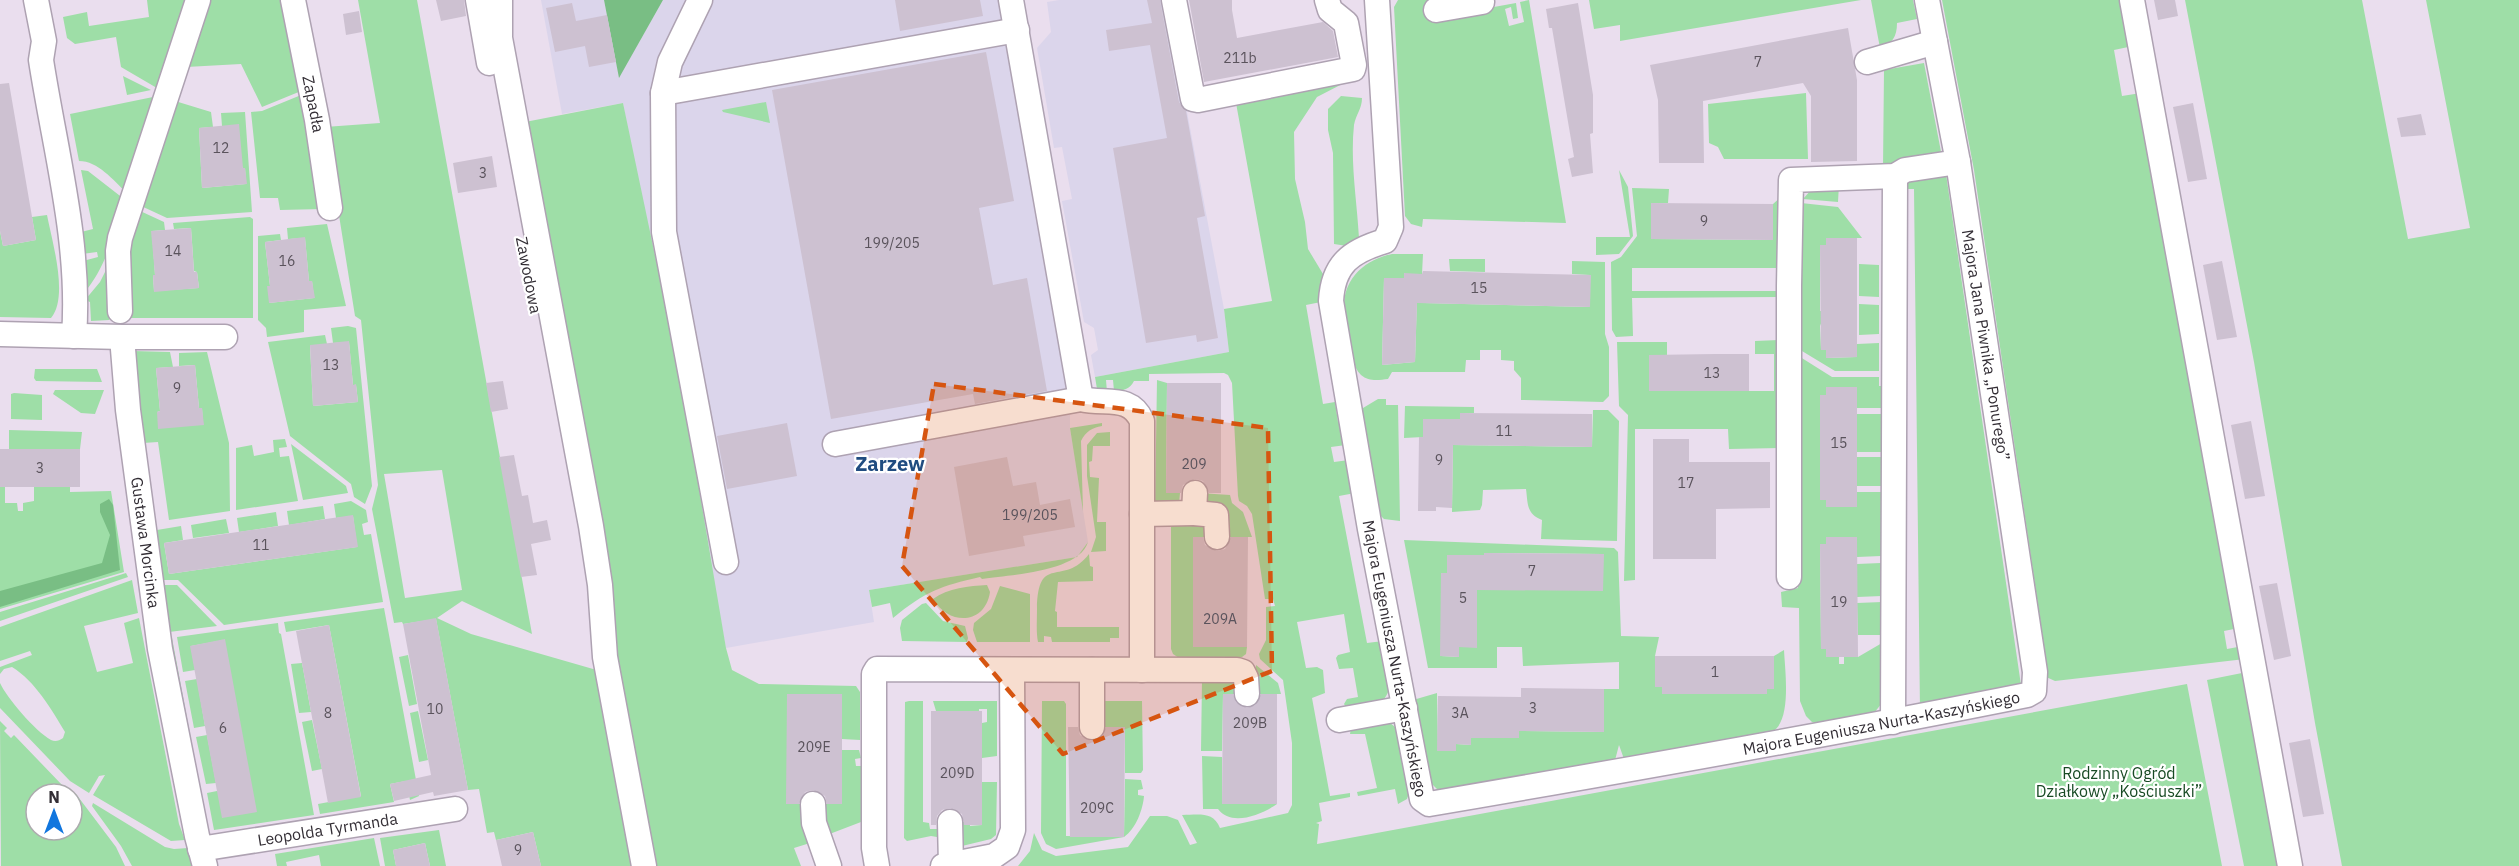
<svg xmlns="http://www.w3.org/2000/svg" width="2519" height="866" font-family="'IBM Plex Sans',sans-serif">
  <style>
    .commercial { fill: #dbd5eb }
    .green { fill: #9edea7; fill-rule: evenodd }
    .forest { fill: #79be84 }
    .building { fill: #cdc1d1 }
    .lines { fill: none; stroke-linecap: round; stroke-linejoin: round }
    .minor-casing { stroke: #aea2b2; stroke-width: 27 }
    .minor { stroke: #fff; stroke-width: 24 }
    .marked { fill: #d65510; fill-opacity: 0.2; stroke: #d65510; stroke-width: 4.5; stroke-dasharray: 12 8; stroke-linejoin: round }
    .labels { text-anchor: middle; dominant-baseline: central; stroke-width: 4.5; stroke-linejoin: round; paint-order: stroke }
    .number-label { font-size: 14px; fill: #5a535c }
    .street-label { font-size: 16px; fill: #332e35; stroke: #fff }
    .park-label { font-size: 16px; fill: #184a24; stroke: #fff }
    .quarter-label { font-size: 20px; font-weight: bold; fill: #204c80; stroke: #fff }
  </style>
  <rect width="100%" height="100%" fill="#eadeee"/>
  <path class="commercial" d="M541,0H604L619,77L663,0H998L1070,384V428L1088,542L1077,557L869,590L874,622L726,648L623,103L562,114Z
    M1059,0H1166L1224,309L1229,352L1095,377L1091,355L1098,350L1094,328L1084,322L1062,201L1072,199L1062,147L1054,148L1037,48L1051,32L1047,2Z"/>
  <path class="green" d="M147,0H189L162,91L121,67L116,37L75,44L67,38L63,17L87,12L89,26L149,17Z
    M205,0H288L306,89L262,107L241,64L186,67Z
    M358,0H417L532,634L462,601L437,618L471,634L600,671L637,866H541L533,832L496,840L494,832L487,833L479,789L468,790L436,619L403,624L402,622L394,623L372,509L378,485L361,320L355,316L325,127L380,123ZM442,470L462,590L405,598L384,474Z
    M1398,0H1463L1433,18L1516,3L1518,18L1513,19L1511,7L1505,9L1509,26L1524,22L1520,2L1529,0L1566,223L1423,219L1422,227L1411,224L1405,216L1394,7Z
    M1589,0H1861L1620,41V25L1594,29Z
    M1871,0H1913L1917,19L1897,23C1897,37 1892,44 1880,48Z
    M1942,0H2125L2133,46L2114,50L2122,96L2141,93L2239,628L2224,631L2227,649L2243,646L2245,659L2055,681L2044,676L2048,673L1974,170Z
    M2185,0H2362L2408,239L2470,228L2426,0H2519V866H2342L2315,723L2254,362Z
    M1924,63L1942,157L1883,168L1884,70Z
    M123,76L151,90L127,95Z
    M1348,81L1317,97L1294,132L1295,179L1305,222L1308,249L1326,279L1321,302L1306,305L1323,404L1335,402L1338,422H1342L1346,445L1331,447L1334,462L1349,460L1355,493L1339,496L1367,643L1383,641C1386,658 1397,687 1383,700L1346,707L1344,704L1347,699L1358,697L1353,668L1339,669L1336,658L1338,655L1350,652L1344,614L1297,622L1306,668L1317,667L1323,670L1325,693L1312,698L1330,796L1350,793V797L1319,803L1322,821L1316,823L1319,824L1317,844L2187,684L2222,866H1018L1030,851L1034,833L1042,850L1056,856L1128,847L1150,816H1167L1178,820L1190,845L1197,843L1182,815C1199,815 1213,811 1220,828L1288,813L1292,805V743L1283,680L1260,659L1259,654L1266,640V607L1275,606L1273,599H1265L1252,514L1247,506L1239,501L1238,496L1232,383L1228,375L1224,373L1149,374V381H1134C1130,389 1123,391 1114,391L1113,380H1106L1107,392L1097,389L1095,377L1229,352L1224,309L1272,301L1236,103Z
    M306,93L323,209L280,210L278,198H260L251,112L262,111Z
    M1806,93L1808,159H1724L1718,147L1709,143L1708,104Z
    M1341,96L1362,98C1362,109 1356,114 1354,125C1350,162 1357,201 1359,238L1347,246L1334,244L1333,153L1328,130V109Z
    M153,97L158,98L127,193C113,180 98,161 79,161L70,114Z
    M175,101L211,112L213,127L199,128L202,188L246,184L245,168H243L222,126L221,113L245,112L252,212L167,218L139,205Z
    M766,102L770,123L723,112L722,110Z
    M623,103L678,365L726,648L732,670L759,684L856,686L860,692V740L842,739L786,804H804L810,843L794,848L801,866H654L525,122Z
    M81,170L88,171L124,199C114,233 107,266 84,293L83,261L98,257L97,252L82,254L77,233L93,229Z
    M1619,170L1628,187L1633,236L1619,254L1596,255V237H1630Z
    M1946,174L2021,685L1920,711L1914,189H1901L1903,181Z
    M1839,184L1838,202L1803,199L1811,190Z
    M1632,188L1669,189L1668,203H1651V239L1773,240V204L1783,195V268H1632V291H1776L1777,297L1632,298L1633,336L1616,337L1612,330L1611,262L1621,257L1637,236Z
    M1801,203L1838,207L1862,238H1826V245H1820V311H1826L1820,326L1821,350H1826V358L1857,357V344L1879,343V371H1835L1797,348Z
    M138,210L164,222L165,230L152,231L155,275L153,276L154,291L199,288L197,272L194,271L191,228L174,229L173,223L250,217L253,219V318H127L126,251Z
    M47,215C52,241 69,297 51,318L0,317V231L3,246L36,240L32,217Z
    M327,224L346,306L304,310V332L267,337L266,328L258,320V236L280,234L281,240L265,242L270,286L269,303L314,298L312,281H309L305,238L288,239L287,228Z
    M1392,254H1423L1422,274H1405L1404,278H1384L1382,365L1415,362L1417,299L1423,303L1589,307L1590,275L1572,274V261L1605,262V334L1609,347V396L1603,402L1521,400V378L1514,370V361L1501,360V350H1480V360H1466L1465,372H1392L1388,379C1379,380 1369,382 1361,375C1352,366 1352,353 1349,340C1348,330 1344,318 1344,308C1343,278 1366,259 1392,254Z
    M1449,259H1485V272L1450,271Z
    M111,260V317L109,320L91,321L90,302L85,300L100,282Z
    M1859,264L1879,265V297L1859,296Z
    M1859,304L1879,305V334L1859,335Z
    M348,326L356,328L372,486L365,504L354,497L351,484L290,436L268,342L325,335L327,344L310,346L313,406L358,402L356,385H353L349,342L333,343L331,328Z
    M1779,340L1782,448L1729,449L1728,429H1635V580L1624,581L1628,415L1619,406L1617,342H1667V355H1649L1650,391H1774V354H1755V341Z
    M133,351L170,352L173,367L156,368L160,411L157,412L203,425L202,408H199L195,365L179,366V353L207,352L229,443L230,511L169,520L158,442L143,443Z
    M1797,355L1832,377H1879V386H1882V408H1857L1826,387V395H1820V500H1826V507L1857,492H1881V556L1857,557L1856,537H1826V544H1820L1821,649H1826L1839,656V664H1844V657H1858L1882,643V703L1874,713L1821,725L1812,722L1806,716L1800,701L1799,608L1782,607L1781,592L1798,588Z
    M35,369H97L102,382L36,381L34,378Z
    M1157,380L1167,383L1166,492L1180,493L1179,504L1155,507Z
    M55,390H104L95,414L81,413L53,394Z
    M14,393L42,395V420L11,419V394Z
    M1378,399H1386V405H1398L1400,521L1384,519L1378,513L1361,420L1363,408Z
    M1405,406L1474,407V413H1460V427L1442,419H1423V437L1404,438Z
    M1593,410H1608L1619,421L1617,541L1541,539L1542,520C1526,514 1528,503 1526,489L1483,490L1482,505L1480,510L1452,512L1453,445L1592,447Z
    M1857,414H1882L1881,452H1857Z
    M1102,423V426C1092,428 1086,431 1081,441L1083,511L1070,428Z
    M9,430L82,432L80,449H9Z
    M1110,432V446H1093L1092,461L1089,462L1090,477L1099,478L1097,522H1106V551L1091,552L1096,537L1087,476V445L1097,433Z
    M285,439L287,447L279,448L280,457L289,456L298,501L236,510V448L252,445L254,456L274,452L273,440Z
    M291,444L346,486L348,493L303,500Z
    M1857,457H1881V486H1857Z
    M0,487H5V503H17L18,511H23V503L34,501V487H70V492L111,491L124,572L0,609Z
    M1199,493L1230,495L1232,503L1243,512L1252,537H1228L1227,507H1204Z
    M351,501L366,510L368,522L362,524L364,535L371,534L383,602L224,625L178,580H161L155,531L157,530L181,526L183,540L164,543L169,574L357,547L353,516L336,518L334,504Z
    M323,506L325,519L289,525L287,511Z
    M276,512L278,526L239,532L237,518Z
    M226,519L229,533L193,538L191,525Z
    M1171,523H1204L1208,537H1193V647H1247L1246,654L1242,657L1179,658L1173,654L1171,649Z
    M1404,540L1614,548L1618,552L1621,636L1659,637L1655,656V687H1662V694H1767V689L1774,688V656L1784,650C1785,670 1791,714 1776,729C1773,732 1768,734 1764,736L1624,759L1619,745L1614,764L1439,791L1429,781L1413,700L1437,693L1438,751H1456V744L1471,745V738H1518L1519,731L1603,732L1604,689H1619V662L1523,666L1522,647H1497V668H1428ZM1484,553L1603,554V590H1477V647H1459V657L1441,656V573H1447V555H1463V561H1484Z
    M1088,542C1079,572 1009,575 982,579L980,577C941,586 926,591 893,618L890,603L872,607L869,590L1077,557Z
    M1089,554L1090,566L1093,567V581L1058,582L1055,611L1057,612V627H1119V638H1110V642H1052L1051,637L1044,636V642H1038C1036,632 1037,620 1037,609C1038,552 1063,588 1089,554Z
    M1881,563L1882,596L1857,597V564Z
    M126,573L128,577L0,621V612Z
    M132,580L138,613L84,626L97,672L133,663L124,623L139,618L179,824L185,840L171,841L93,795L105,775L99,776L89,793L70,781L0,708V683C7,698 35,731 51,740C55,742 59,741 63,738L65,732C52,710 35,681 12,667L4,669L0,674V667L32,655L30,651L0,661V627Z
    M161,585H177L217,626L169,632Z
    M987,585L990,592C985,625 949,626 933,599C948,588 969,586 987,585Z
    M1000,586L1030,594V642H977L973,630L974,623L991,609Z
    M1882,602V635H1858L1857,603Z
    M926,603L943,621L965,626L968,638L967,642L902,641L900,628L902,620L922,604Z
    M384,608L419,796L410,800L406,781L390,784L394,802L320,814L318,804L361,796L329,625L286,632L284,622Z
    M278,623L279,633L281,634L314,815L214,830L207,793L217,791L224,640L191,646L195,670L183,672L177,637Z
    M168,638H172L209,835L205,836Z
    M408,655L417,704L409,706L399,657Z
    M302,663L311,712L299,713L291,664Z
    M1256,665L1278,683L1281,694H1256Z
    M2247,672L2283,866H2244L2207,680Z
    M197,679L205,726L194,728L185,681Z
    M1202,680L1234,681L1237,694H1223L1222,751H1201Z
    M909,701H923V822L929,823L930,829H941L940,851L937,837L931,836L907,841L904,838L905,702Z
    M933,701H997V756L982,758V723L987,722V709H979V711H936Z
    M1042,701H1064L1066,704V836L1124,837L1125,779L1141,780L1143,789L1138,790V795L1144,796C1143,809 1136,829 1124,837L1056,849L1046,844L1041,833Z
    M1100,701H1142L1143,770L1141,773H1125V728L1101,727Z
    M418,711L428,760L419,762L410,713Z
    M312,720L322,769L312,771L302,722Z
    M0,721L7,728L4,731L11,738L14,735L64,787L76,794L116,847L125,866H1ZM36,794H72V830H36Z
    M1384,722L1390,723L1399,730L1410,790L1407,799L1398,804L1395,789L1358,796L1357,792L1377,788L1365,734H1350L1351,728Z
    M207,735L216,783L206,784L196,737Z
    M842,750H859L861,758L855,759L856,766H861V822L827,835L821,804H842Z
    M1202,756L1222,757V804H1277C1261,815 1231,827 1218,809H1203Z
    M982,782H997L996,835L991,839L962,846V822H970V826L982,825Z
    M93,803L165,847L174,849L188,848L192,866H132L121,846L92,806Z
    M439,830L446,866H430L425,843L393,850L396,866H385L380,838Z
    M374,838L380,866H321L319,855L286,862L287,866H277L275,854Z"/>
  <path class="forest" d="M604,0H663L619,78Z
    M109,499L113,505L120,570L0,607V591L102,563L110,535L100,512V504Z"/>
  <path class="building" d="M436,0H464L466,16L441,21Z
    M895,0H980L983,16L900,31Z
    M1147,0H1160L1179,102L1186,111L1205,216L1197,218L1218,338L1197,342L1196,335L1146,343L1113,148L1167,138L1150,45L1109,51L1106,30L1152,23Z
    M1189,0H1232V10L1237,38L1323,22L1333,31L1338,57L1204,82Z
    M2154,0H2175L2178,16L2158,20Z
    M572,3L576,21L607,15L616,62L589,67L585,46L555,52L546,8Z
    M1578,3L1593,95V133L1590,134L1593,173L1572,177L1568,159L1574,157L1552,28H1549L1546,9Z
    M359,11L362,32L346,35L343,14Z
    M1848,28L1857,80V161L1811,162V96L1803,83L1703,101L1704,163H1659L1658,100L1650,65Z
    M986,52L1014,201L979,208L993,285L1027,278L1047,391L975,404L973,394L831,419L772,90Z
    M9,83L36,240L3,246L0,231V84Z
    M2193,103L2207,179L2188,182L2173,107Z
    M2421,114L2426,135L2401,137L2397,118Z
    M239,124L243,168H245L247,184L202,188L199,128Z
    M492,156L497,187L458,193L453,163Z
    M1651,203L1773,204V240L1651,239Z
    M191,228L194,272H197L199,288L154,292L153,275H155L151,231Z
    M305,237L309,281H312L315,298L269,303L267,286H270L265,242Z
    M1826,238H1857V357L1826,358V350H1821L1820,245H1826Z
    M2222,261L2237,337L2217,340L2203,265Z
    M1423,271L1591,275L1590,307L1417,303L1415,362L1382,365L1384,278H1404V273L1422,274Z
    M349,341L353,385L356,384L358,402L313,406L310,345Z
    M1715,354H1749V391H1649V355Z
    M195,365L199,408H202L204,425L158,429L157,412L160,411L156,368Z
    M503,381L508,409L491,412L486,383Z
    M1167,383H1221V493H1209L1203,481L1195,479L1183,485L1181,493H1166Z
    M1826,387H1857V507H1826V500H1820V395H1826Z
    M1460,413L1592,414V447L1453,445L1452,508L1436,507V511H1418L1419,437H1423V419H1460Z
    M2251,421L2265,496L2245,499L2231,425Z
    M787,423L797,476L727,489L717,436Z
    M1653,439H1689V462H1770V508L1716,509V559H1653Z
    M0,449H80V487H0Z
    M514,455L522,496L528,495L533,523L547,520L551,540L531,544L537,575L521,577L499,457Z
    M1007,457L1013,486L1036,482L1040,505L1070,499L1075,527L1023,536L1025,546L969,556L954,467Z
    M353,515L358,547L169,574L164,543Z
    M1193,537H1203L1205,545L1217,551L1225,549L1231,537H1248L1247,647H1193Z
    M1826,537H1857L1858,657H1826V649H1821L1820,544H1826Z
    M1484,553L1604,554L1603,591L1477,590V648L1459,647V657L1440,656L1441,573H1447V555H1484Z
    M2277,583L2291,656L2274,660L2259,586Z
    M436,618L468,790L434,796L433,792L394,801L390,784L431,775L403,624Z
    M329,625L361,797L328,803L296,631Z
    M225,639L257,812L222,818L190,646Z
    M1655,656H1774V689H1767V694H1662V687H1655Z
    M1521,688L1604,689V732L1519,731V738H1471V745L1456,744V751H1437L1438,696L1521,697Z
    M787,694H842V804H827L825,796L813,790L805,792L799,804H786Z
    M1223,694H1233L1236,702L1247,708L1255,705L1261,694H1277V804H1222Z
    M931,711H982V825H964L962,814L950,808L942,810L937,816L936,825H931Z
    M1068,727H1078L1080,735L1091,741L1100,739L1106,727H1125L1124,837H1070Z
    M2310,739L2324,814L2303,817L2289,743Z
    M533,832L541,866H502L496,840Z
    M425,843L430,866H396L393,850Z"/>
  <g class="lines">
    <defs>
      <g id="minor">
        <path d="M36,0L44,41L41,60C55,151 81,243 74,336"/>
        <path id="s1" d="M293,0L317,120L330,208"/>
        <path d="M478,0L489,63"/>
        <path d="M500,0V38L591,526L600,585L605,657L644,866"/>
        <path d="M700,0L670,62L663,93L664,232L726,562"/>
        <path d="M1011,0L1081,399"/>
        <path d="M1174,0L1192,94L1193,99L1198,100L1353,69L1354,65L1346,23L1330,10L1327,0"/>
        <path id="s2" d="M1377,0L1391,227L1385,241C1351,251 1333,264 1331,301L1370,529L1422,799L1429,804C1628,770 1828,735 2027,695L2034,691L2035,672L1958,162L1927,0"/>
        <path d="M2132,0L2290,866"/>
        <path d="M1436,10L1482,2"/>
        <path d="M1867,62L1935,42"/>
        <path d="M663,93L1017,30"/>
        <path d="M120,311L118,251L120,238L198,0"/>
        <path d="M0,334L122,337H225"/>
        <path id="s3" d="M122,337L128,410L160,649L197,836L205,866"/>
        <path d="M835,444L1081,399C1106,405 1130,394 1142,421V670"/>
        <path d="M1194,513L1216,515L1217,537"/>
        <path d="M1142,514L1194,513L1195,493"/>
        <path d="M1789,577V286L1791,180L1895,176L1905,170L1958,162"/>
        <path d="M1092,670V727"/>
        <path d="M1339,720L1405,708"/>
        <path d="M1893,722L1895,176"/>
        <path d="M813,804L814,823L829,866"/>
        <path d="M950,822L951,865"/>
        <path id="s4" d="M200,849L455,809"/>
        <path d="M877,866L874,848V674L877,669L1237,670L1243,672L1246,678L1247,694"/>
        <path d="M943,866L994,856L1007,847L1013,830L1012,670"/>
      </g>
    </defs>
    <use href="#minor" class="minor-casing"/>
    <use href="#minor" class="minor"/>
  </g>
  <path class="marked" d="M934,384L1268,428L1272,671L1063,754L902,566Z"/>
  <g class="labels">
    <g class="number-label">
      <text x="1240" y="58">211b</text>
      <text x="1758" y="62">7</text>
      <text x="221" y="148">12</text>
      <text x="483" y="173">3</text>
      <text x="1704" y="221">9</text>
      <text x="892" y="243">199/205</text>
      <text x="173" y="251">14</text>
      <text x="287" y="261">16</text>
      <text x="1479" y="288">15</text>
      <text x="331" y="365">13</text>
      <text x="1712" y="373">13</text>
      <text x="177" y="388">9</text>
      <text x="1504" y="431">11</text>
      <text x="1839" y="443">15</text>
      <text x="1439" y="460">9</text>
      <text x="1194" y="464">209</text>
      <text x="40" y="468">3</text>
      <text x="1686" y="483">17</text>
      <text x="1030" y="515">199/205</text>
      <text x="261" y="545">11</text>
      <text x="1532" y="571">7</text>
      <text x="1463" y="598">5</text>
      <text x="1839" y="602">19</text>
      <text x="1220" y="619">209A</text>
      <text x="1715" y="672">1</text>
      <text x="1533" y="708">3</text>
      <text x="435" y="709">10</text>
      <text x="328" y="713">8</text>
      <text x="1460" y="713">3A</text>
      <text x="1250" y="723">209B</text>
      <text x="223" y="728">6</text>
      <text x="814" y="747">209E</text>
      <text x="957" y="773">209D</text>
      <text x="1097" y="808">209C</text>
      <text x="518" y="850">9</text>
    </g>
    <g class="street-label">
      <text stroke="none"><textPath href="#s1" startOffset="106">Zapadła</textPath></text>
      <text transform="translate(529 275) rotate(79)">Zawodowa</text>
      <text transform="translate(1986 345) rotate(81)">Majora Jana Piwnika „Ponurego”</text>
      <text stroke="none"><textPath href="#s3" startOffset="207">Gustawa Morcinka</textPath></text>
      <text stroke="none"><textPath href="#s2" startOffset="694">Majora Eugeniusza Nurta-Kaszyńskiego</textPath></text>
      <text stroke="none"><textPath href="#s2" startOffset="1305">Majora Eugeniusza Nurta-Kaszyńskiego</textPath></text>
      <text stroke="none"><textPath href="#s4" startOffset="129">Leopolda Tyrmanda</textPath></text>
    </g>
    <g class="park-label">
      <text x="2119" y="773">Rodzinny Ogród<tspan x="2119" dy="18">Działkowy „Kościuszki”</tspan></text>
    </g>
    <g class="quarter-label">
      <text x="890" y="463">Zarzew</text>
    </g>
  </g>
  <g transform="translate(54 812)"><circle r="28" fill="#ffffff" stroke="#adabae" stroke-width="1.5"/>
  <path d="M0-4.5L10 22L0 15L-10 22Z" fill="#1176de"/>
  <text y="-9" font-size="16" font-weight="bold" text-anchor="middle" fill="#332e35">N</text>
  </g>
</svg>
